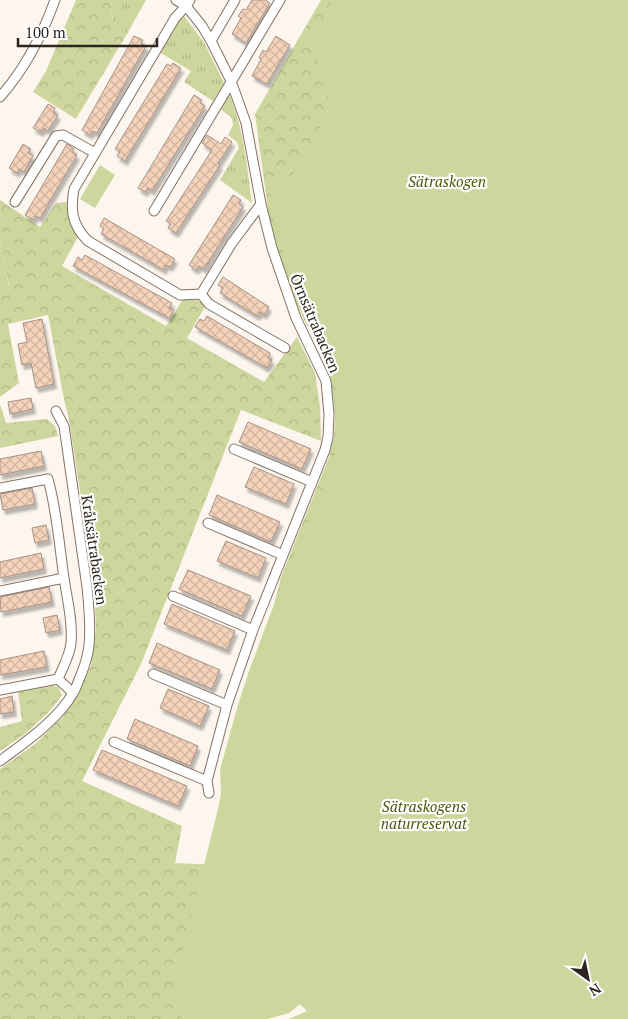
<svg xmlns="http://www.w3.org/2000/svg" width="628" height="1019" font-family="'PT Serif',serif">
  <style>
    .grass { fill: url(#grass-tufts) }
    .forest { fill: url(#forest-crowns) }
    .park { fill: #cdd69c }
    .building { fill: url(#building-cross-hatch); stroke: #a59285; filter: url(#shadow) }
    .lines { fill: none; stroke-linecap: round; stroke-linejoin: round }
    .minor-casing { stroke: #827263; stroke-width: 11 }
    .minor { stroke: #fff; stroke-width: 9 }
    .labels { text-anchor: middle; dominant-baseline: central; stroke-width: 4.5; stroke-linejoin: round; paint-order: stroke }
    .park-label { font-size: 15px; font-style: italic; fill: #50580b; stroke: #fff }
    .street-label { font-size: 15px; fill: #2d2620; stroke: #fff }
  </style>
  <defs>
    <pattern id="grass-tufts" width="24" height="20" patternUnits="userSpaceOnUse" patternTransform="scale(1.25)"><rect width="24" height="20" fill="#cdd69c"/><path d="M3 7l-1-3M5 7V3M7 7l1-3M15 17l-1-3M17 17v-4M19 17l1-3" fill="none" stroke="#b0b886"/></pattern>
    <pattern id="forest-crowns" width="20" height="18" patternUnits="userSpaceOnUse" patternTransform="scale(1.25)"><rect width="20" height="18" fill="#cdd69c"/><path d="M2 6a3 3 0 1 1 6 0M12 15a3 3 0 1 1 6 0" fill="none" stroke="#b0b886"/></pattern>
    <pattern id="building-cross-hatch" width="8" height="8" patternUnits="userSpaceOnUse" patternTransform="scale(1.25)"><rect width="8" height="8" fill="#f5d2ba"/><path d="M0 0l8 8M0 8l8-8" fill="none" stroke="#d2b4a0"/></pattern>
    <filter id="shadow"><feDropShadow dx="2.5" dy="4.5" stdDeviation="1" flood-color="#0004"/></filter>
  </defs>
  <rect width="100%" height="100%" fill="#fdf6ef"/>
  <path class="grass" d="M112,0H146L127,34L113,21L111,8Z
    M184,16L205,44L224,83L213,101L184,82L191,71L159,52L177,20Z
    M226,94H229C244,128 247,167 252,203L220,180L239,148L237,142L228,135L233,125L232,118L219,108Z"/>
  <path class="forest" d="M76,0H112L111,8L113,21L127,34L76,119L33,92L46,71Z
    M321,0H628V1019L387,966L255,1019H0V769L35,744L63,717L78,694L91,666L96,629L94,582L69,420L64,399L48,315L8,324L19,383L0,397V282L9,286L0,239V200L40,227L56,203L68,202L69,216L78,237L62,266L166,326L183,299H195L206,305L187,338L264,382L297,337L315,373L320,407L321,441L241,410L141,664L82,781L182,826L175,863L219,865L231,776L281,577L329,457L334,435L335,415L331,381L323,355L302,316L284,272L269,217L255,114Z
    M0,404L6,423L47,419L55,426L58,436L0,448Z
    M52,686L58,687L62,695L49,712L25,734L0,751V727L22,721L18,692Z"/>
  <path class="park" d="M333,0H628V1019H289L307,1011L300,1004L289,1013L267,1019H183L170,1002L218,809L221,793L220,770L237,708L249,671L270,615L330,470C342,435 344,397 330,361C319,334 303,309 293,282C281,251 274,218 269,185L288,182L333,110L325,82L312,46Z
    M100,165L115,175L95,208L80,199Z
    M0,239L9,287L0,282Z"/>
  <path class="building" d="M252,0H265L270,3L246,43L232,34L241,18L238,16L243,9L246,10Z
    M134,36L143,40L141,44L146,46L97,133L92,131L90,135L82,130Z
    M276,36L290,45L267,84L252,76L261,59L259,58L263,50L266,52Z
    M173,63L181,68L125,161L117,156L120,152L115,149L167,64L171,66Z
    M194,95L202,100L200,103L205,106L152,191L148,188L145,192L138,188Z
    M48,104L55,108L53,112L58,115L48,131L44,128L41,132L33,128Z
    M207,135L221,144L225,137L232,142L218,164L220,165L176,233L168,228L171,224L166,221L212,150L202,143Z
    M23,144L31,149L28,153L33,156L24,172L19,169L17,173L9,168Z
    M67,144L74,149L72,152L77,155L40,218L36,216L33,220L25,215Z
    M233,195L241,200L239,204L243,207L204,269L199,266L196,270L189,265Z
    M104,218L175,259L170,267L166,265L164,270L101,234L104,229L100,226Z
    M85,255L172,303L169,308L174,310L169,318L73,266L78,257L82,260Z
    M223,277L269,307L264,315L260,312L257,316L220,293L223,288L218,285Z
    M207,316L270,353L268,358L272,360L267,368L195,327L200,319L204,321Z
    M42,319L54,384L36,388L31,363L22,365L18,344L27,342L23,323Z
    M31,398L33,409L10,414L8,402Z
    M248,422L311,449L302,469L239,442Z
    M41,451L44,466L0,475V459Z
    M254,467L294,484L286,504L245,487Z
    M32,488L35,504L3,510L0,494Z
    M217,495L280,522L271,542L209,515Z
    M46,525L49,540L35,543L32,528Z
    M226,541L266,558L258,578L217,561Z
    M41,553L44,569L0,578V562Z
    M188,570L251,596L242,616L179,589Z
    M49,587L52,602L1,612L0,597Z
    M172,604L235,631L227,650L164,624Z
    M57,615L60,630L46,633L43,618Z
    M157,643L220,670L212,689L149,663Z
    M44,651L47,667L0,675V660Z
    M168,689L209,706L200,726L160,708Z
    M12,696L14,712L0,714V699Z
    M135,719L198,746L190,766L127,739Z
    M102,750L187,786L178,806L93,770Z"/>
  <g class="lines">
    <defs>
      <path id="minor" d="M176,0L186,6L202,26L211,41L231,81L246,123L261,204L272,248L296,318L326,381L329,414L328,437L325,450L253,630L227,705L207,781L209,793
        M190,0L186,6L175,18L74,189C70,210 72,225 88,241L180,295L201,294L232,243L261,204
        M211,41L235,0
        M0,97C25,69 42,36 55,0
        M15,202L56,136L63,135L95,153
        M154,211L280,0
        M201,294L209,304L285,348
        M234,449L312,482
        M0,488L48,479C57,511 59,544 64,578C67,599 73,621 71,643C70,655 63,667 58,679L73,693
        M208,523L283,555
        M0,591L64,578
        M173,596L253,630
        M153,674L227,705
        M0,690L58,679
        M114,742L207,781
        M0,761C24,743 58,720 73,693C77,687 78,681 81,675C85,665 88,655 89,645C91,626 89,606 87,587L64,426L56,411"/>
    </defs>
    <use href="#minor" class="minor-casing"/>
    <use href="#minor" class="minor"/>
  </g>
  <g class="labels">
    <g class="park-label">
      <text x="447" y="181">Sätraskogen</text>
      <text x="424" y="806">Sätraskogens<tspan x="424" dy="17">naturreservat</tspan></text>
    </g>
    <g class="street-label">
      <text transform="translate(316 323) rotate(67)">Örnsätrabacken</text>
      <text transform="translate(95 550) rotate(82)">Kråksätrabacken</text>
    </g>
  </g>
  <g transform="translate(588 979) rotate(147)" stroke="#ffffff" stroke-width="4" paint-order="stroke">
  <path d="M0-4L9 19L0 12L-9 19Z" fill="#2d2620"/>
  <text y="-8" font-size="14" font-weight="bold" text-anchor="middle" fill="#2d2620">N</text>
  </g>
  <path d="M18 38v8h139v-8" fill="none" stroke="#2d2620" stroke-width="2.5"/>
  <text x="25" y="38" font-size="15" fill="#2d2620" stroke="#ffffff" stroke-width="4" paint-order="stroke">100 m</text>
</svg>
